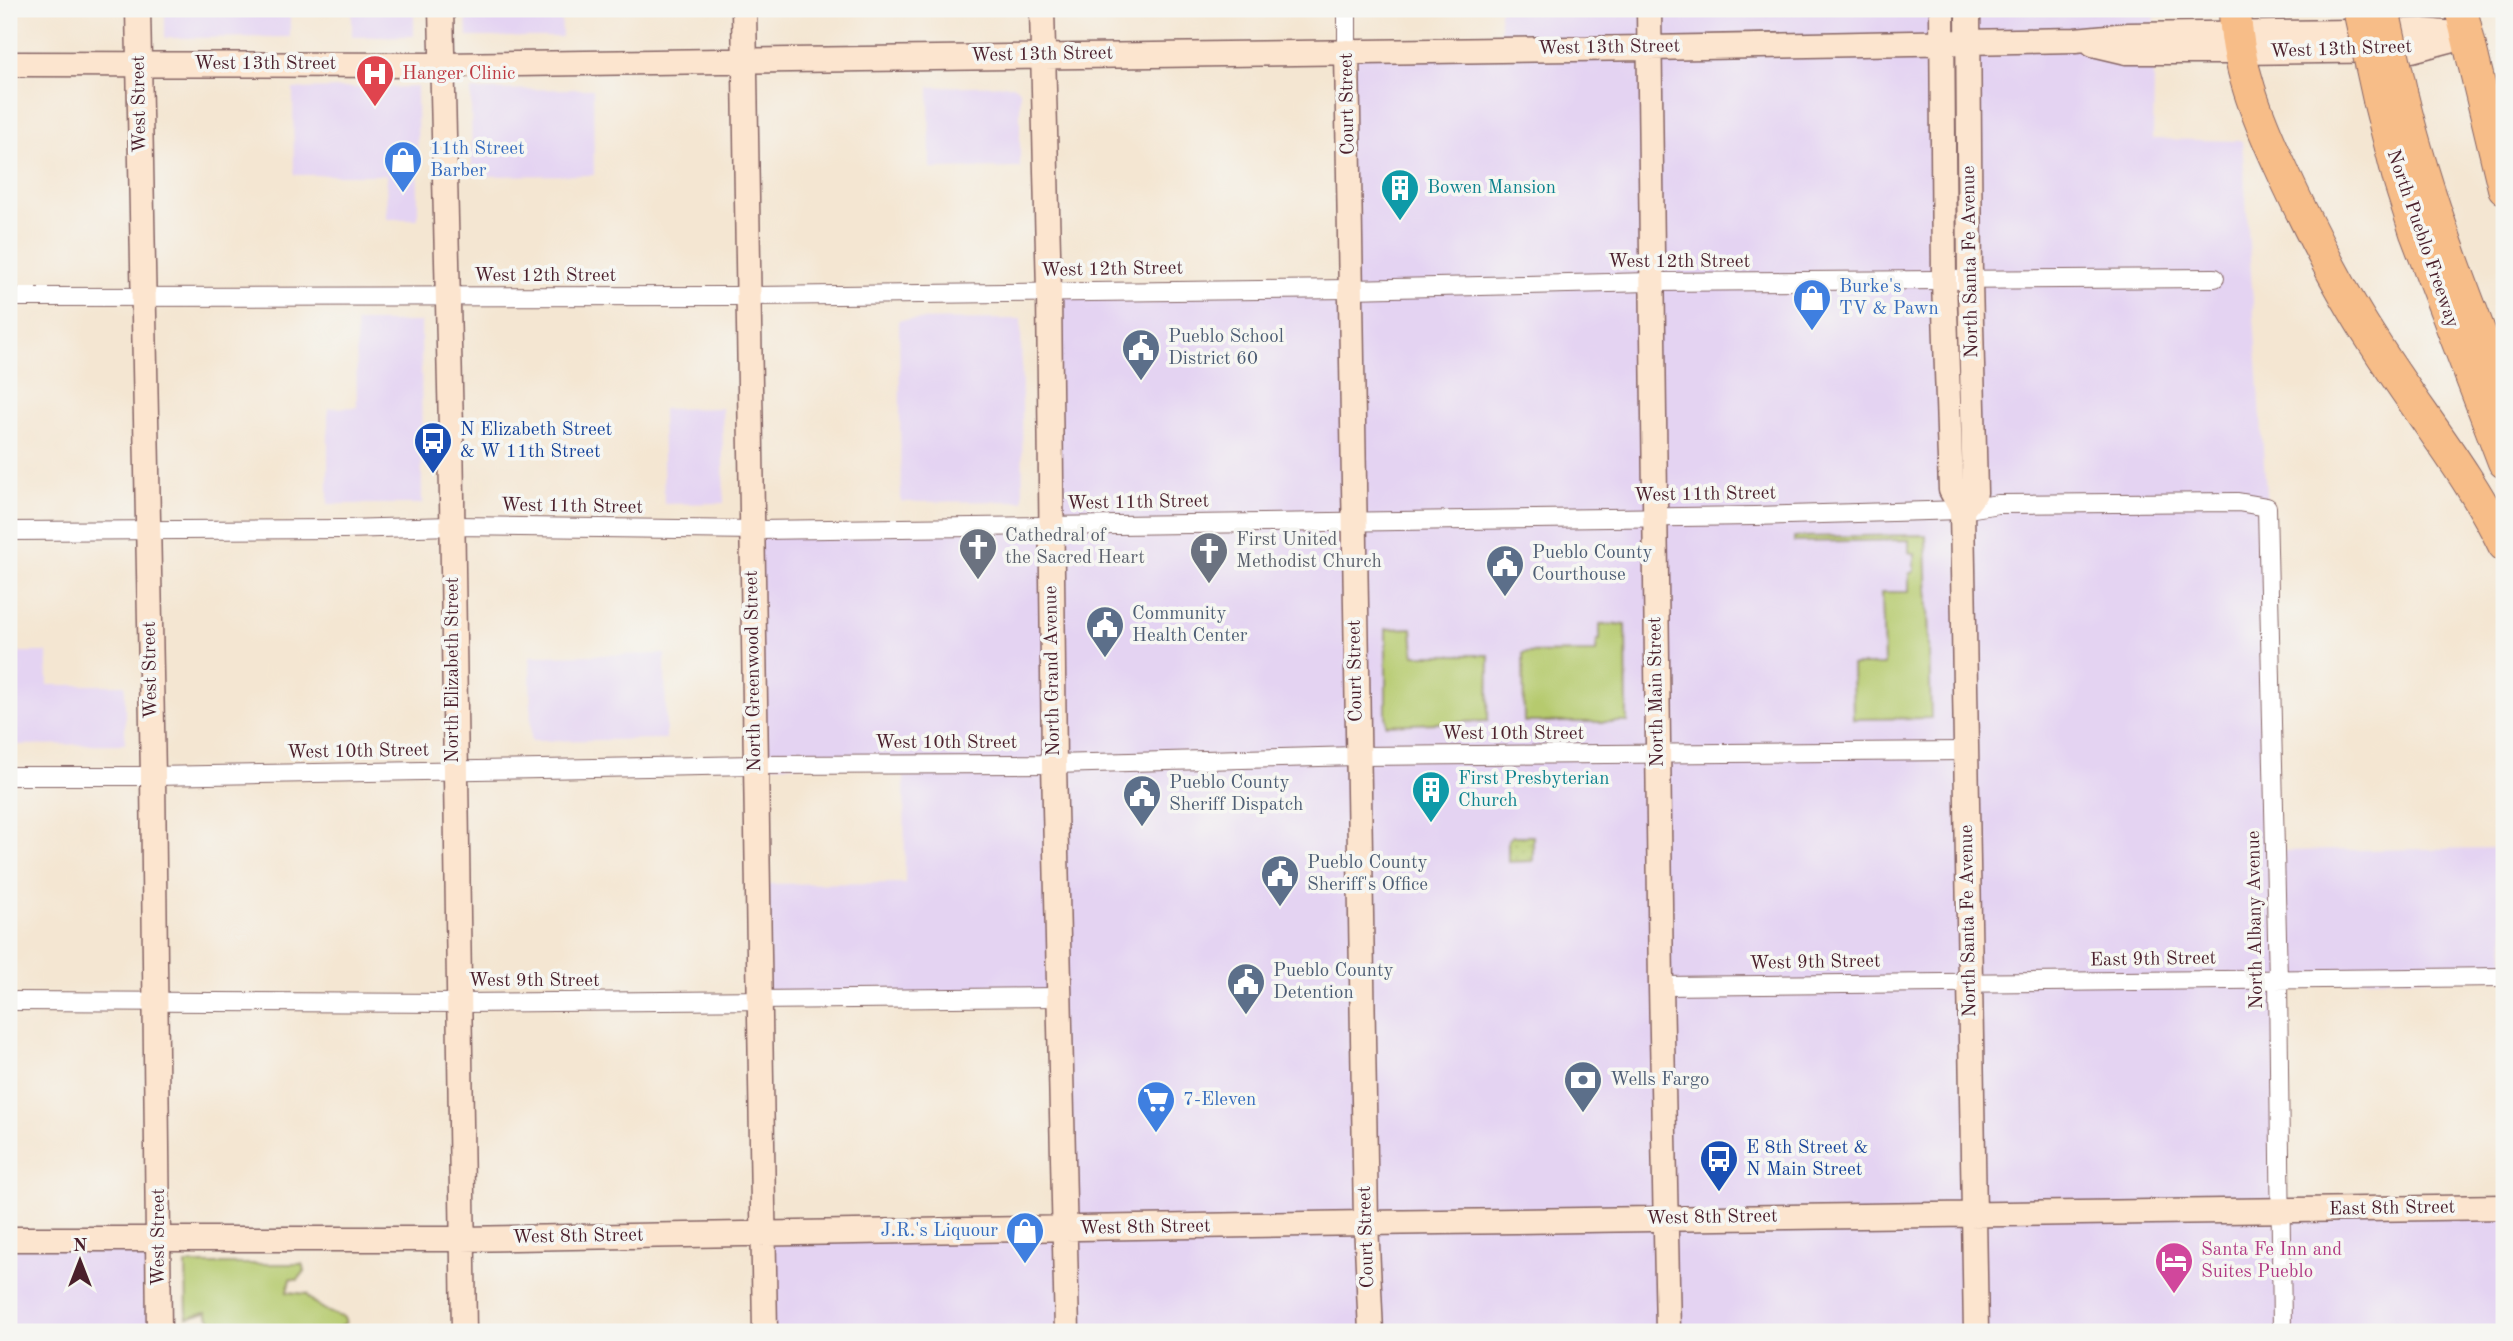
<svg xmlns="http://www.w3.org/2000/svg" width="2513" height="1341" font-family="'Old Standard TT',serif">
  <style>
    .built { fill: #e4d3f2 }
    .grass { fill: #b6ca6e; stroke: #80744c; stroke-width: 2 }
    .park { fill: url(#park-dots); stroke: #80744c; stroke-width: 2 }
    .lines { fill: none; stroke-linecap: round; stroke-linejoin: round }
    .street-casing { stroke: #866565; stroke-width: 20 }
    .secondary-casing { stroke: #866565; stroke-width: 27 }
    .highway-casing { stroke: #866565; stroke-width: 34 }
    .street { stroke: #fff; stroke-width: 18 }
    .secondary { stroke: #fce5cf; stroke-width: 24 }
    .highway { stroke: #f7bd88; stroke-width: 32 }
    .highway-bridge-casing { stroke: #866565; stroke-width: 34; stroke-linecap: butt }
    .highway-bridge { stroke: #f7bd88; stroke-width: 32 }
    .labels { text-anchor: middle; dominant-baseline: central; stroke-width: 7; stroke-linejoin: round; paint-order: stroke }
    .street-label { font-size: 19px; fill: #4a1f2b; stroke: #f6f6f2 }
    .health-label { font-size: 19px; fill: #be3a42; stroke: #f6f6f2; text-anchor: start }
    .shop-label { font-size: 19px; fill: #366cbe; stroke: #f6f6f2; text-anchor: start }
    .culture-label { font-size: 19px; fill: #0d838f; stroke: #f6f6f2; text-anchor: start }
    .service-label { font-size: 19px; fill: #4e5e75; stroke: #f6f6f2; text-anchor: start }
    .transit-label { font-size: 19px; fill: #164399; stroke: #f6f6f2; text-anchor: start }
    .worship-label { font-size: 19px; fill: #5b616d; stroke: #f6f6f2; text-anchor: start }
    .hotel-label { font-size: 19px; fill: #b23c85; stroke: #f6f6f2; text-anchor: start }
  </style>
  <defs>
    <pattern id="park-dots" width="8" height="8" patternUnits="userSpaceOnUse" patternTransform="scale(1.75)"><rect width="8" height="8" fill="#b6ca6e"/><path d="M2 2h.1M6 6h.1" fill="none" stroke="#9ead5f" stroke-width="1.8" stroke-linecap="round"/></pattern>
  </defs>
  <rect width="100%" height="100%" fill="#f6f6f2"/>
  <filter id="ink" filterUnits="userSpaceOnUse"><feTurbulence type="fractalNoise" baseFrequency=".0143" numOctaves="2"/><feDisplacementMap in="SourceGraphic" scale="14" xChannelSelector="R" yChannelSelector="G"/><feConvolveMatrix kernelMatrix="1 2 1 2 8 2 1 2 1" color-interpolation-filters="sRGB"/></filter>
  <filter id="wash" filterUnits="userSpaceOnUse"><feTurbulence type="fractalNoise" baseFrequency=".00686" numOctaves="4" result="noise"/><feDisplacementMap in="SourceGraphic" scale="28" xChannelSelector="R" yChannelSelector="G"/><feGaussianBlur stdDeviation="1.57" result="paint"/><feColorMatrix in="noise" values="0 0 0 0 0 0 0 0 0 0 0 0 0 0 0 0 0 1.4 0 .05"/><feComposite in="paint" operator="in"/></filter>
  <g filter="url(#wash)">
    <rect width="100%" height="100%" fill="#f4e6d2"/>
    <path class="built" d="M165,9H290V37L165,38Z
      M352,9H414V36L352,37Z
      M466,9H561L562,37H467Z
      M1500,9H2155L2153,139L2242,141L2267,507L2276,851L2504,848V977L2279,980L2280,1210L2504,1207V1332H765L762,1234L1063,1229L1060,997L758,1001L757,884L905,883L904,765H755L751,530L1050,526L1049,292L1350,289L1347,52L1500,49Z
      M1013,85L1020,91V168L930,169L929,87Z
      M417,87L418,219H387L386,175H294L293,89Z
      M593,89L594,175L472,176L471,90Z
      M1021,319L1023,501L901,502L899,320Z
      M356,322H421L422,504H328V408L357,407Z
      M722,408L724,503L664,504L662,409Z
      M9,652H47L48,685H125V744L9,745Z
      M665,654L666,739L531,741L530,656Z
      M9,1240H159V1332H9Z"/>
    <path class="grass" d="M1926,535L1931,718L1853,719L1852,665H1884L1882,592H1909V574L1914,571V554L1909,552V540L1794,542V537Z
      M1626,624L1627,722H1524L1523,653L1596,652L1597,640H1600V625Z
      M1412,628L1414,655H1489L1488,721L1386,725V629Z
      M186,1264H302L305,1271L298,1280L290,1279L287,1292L307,1294C311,1303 333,1316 344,1317L346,1323L331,1332H242L235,1324L214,1326L206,1312L187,1318Z"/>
    <path class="park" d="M1512,836H1533V861L1508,862V840Z"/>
  </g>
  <g filter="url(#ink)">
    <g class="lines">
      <defs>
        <path id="street" d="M1347,9V52
          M9,297L748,296L1350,289L1651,282L2215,278
          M9,531L344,529L452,526L758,530L1755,516L1962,510L1998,504L2238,502L2267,507L2278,980L2282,1332
          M9,776H153L755,765L1054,764L1357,756L1967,751
          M1661,986L2504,977
          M9,1001L460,1003L1060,997"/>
        <path id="secondary" d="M138,9L153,776L159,1332
          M441,9L451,429L464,1332
          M744,9L765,1332
          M1042,9L1049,292L1054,764L1067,1332
          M1649,9L1661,986L1668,1332
          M1942,9L1944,281L1951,490L1962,510L1976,1332
          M2093,44L2127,52H2239L2412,50L2450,40
          M1347,52L1366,1223L1371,1332
          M9,64L443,65L1648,48L2075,40L2128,35L2423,31L2467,35
          M1962,510L1975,493L1970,281L1968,9
          M9,1239H462L1366,1223L2504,1207"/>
        <path id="highway" d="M2235,9C2236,64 2257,116 2280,166C2308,227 2338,288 2375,344C2418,412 2469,473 2504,545
          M2461,9L2504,188
          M2402,96C2427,199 2465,296 2504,395
          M2379,100L2400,183L2416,233L2504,462"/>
      </defs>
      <use href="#street" class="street-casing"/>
      <use href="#secondary" class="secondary-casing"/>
      <use href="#highway" class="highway-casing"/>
      <use href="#street" class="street"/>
      <use href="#secondary" class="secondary"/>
      <use href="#highway" class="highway"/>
      <defs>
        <path id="highway-bridge" d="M2359,9L2379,100
          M2383,9L2402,96"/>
      </defs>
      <use href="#highway-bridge" class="highway-bridge-casing"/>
      <use href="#highway-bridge" class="highway-bridge"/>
    </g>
  </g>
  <defs>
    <symbol id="hospital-pin" viewBox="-11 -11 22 30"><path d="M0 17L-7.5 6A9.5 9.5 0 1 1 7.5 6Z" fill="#e0444e" stroke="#f6f6f2"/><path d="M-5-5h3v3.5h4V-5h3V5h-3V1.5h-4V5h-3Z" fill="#fff"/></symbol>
    <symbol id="shop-pin" viewBox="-11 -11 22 30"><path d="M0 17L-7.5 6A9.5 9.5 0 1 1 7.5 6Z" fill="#3f7fe0" stroke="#f6f6f2"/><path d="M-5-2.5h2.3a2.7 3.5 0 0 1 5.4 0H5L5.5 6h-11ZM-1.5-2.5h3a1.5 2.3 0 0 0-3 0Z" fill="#fff"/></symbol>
    <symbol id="building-pin" viewBox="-11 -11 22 30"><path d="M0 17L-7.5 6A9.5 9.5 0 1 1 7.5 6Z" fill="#0f9aa8" stroke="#f6f6f2"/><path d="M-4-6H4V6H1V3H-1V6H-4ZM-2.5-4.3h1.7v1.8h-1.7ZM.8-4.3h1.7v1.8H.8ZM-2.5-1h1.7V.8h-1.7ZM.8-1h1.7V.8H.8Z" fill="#fff"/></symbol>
    <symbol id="civic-pin" viewBox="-11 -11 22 30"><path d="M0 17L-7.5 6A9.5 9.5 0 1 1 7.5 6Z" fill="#5c6f8a" stroke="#f6f6f2"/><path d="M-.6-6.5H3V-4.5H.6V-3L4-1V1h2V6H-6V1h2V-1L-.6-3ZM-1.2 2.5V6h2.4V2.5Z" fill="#fff"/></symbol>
    <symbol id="bus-pin" viewBox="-11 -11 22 30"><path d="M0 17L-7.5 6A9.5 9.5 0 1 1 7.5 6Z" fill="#1a4fb4" stroke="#f6f6f2"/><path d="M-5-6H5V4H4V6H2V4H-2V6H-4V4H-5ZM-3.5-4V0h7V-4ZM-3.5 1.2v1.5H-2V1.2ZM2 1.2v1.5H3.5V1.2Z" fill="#fff"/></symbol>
    <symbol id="church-pin" viewBox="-11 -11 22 30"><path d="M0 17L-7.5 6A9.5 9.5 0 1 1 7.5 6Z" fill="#6b7280" stroke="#f6f6f2"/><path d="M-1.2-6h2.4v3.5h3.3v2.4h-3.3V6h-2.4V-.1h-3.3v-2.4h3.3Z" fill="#fff"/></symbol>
    <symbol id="bank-pin" viewBox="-11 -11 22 30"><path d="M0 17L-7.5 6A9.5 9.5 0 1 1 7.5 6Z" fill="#5c6f8a" stroke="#f6f6f2"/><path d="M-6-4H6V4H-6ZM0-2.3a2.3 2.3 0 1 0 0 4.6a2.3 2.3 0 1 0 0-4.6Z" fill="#fff"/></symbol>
    <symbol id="supermarket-pin" viewBox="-11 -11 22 30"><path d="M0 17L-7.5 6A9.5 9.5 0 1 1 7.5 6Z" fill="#3f7fe0" stroke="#f6f6f2"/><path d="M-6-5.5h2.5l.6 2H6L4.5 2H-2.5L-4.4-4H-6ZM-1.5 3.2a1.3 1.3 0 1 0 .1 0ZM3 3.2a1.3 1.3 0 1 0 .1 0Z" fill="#fff"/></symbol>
    <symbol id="hotel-pin" viewBox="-11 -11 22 30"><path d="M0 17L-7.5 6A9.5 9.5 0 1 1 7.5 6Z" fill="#d1479c" stroke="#f6f6f2"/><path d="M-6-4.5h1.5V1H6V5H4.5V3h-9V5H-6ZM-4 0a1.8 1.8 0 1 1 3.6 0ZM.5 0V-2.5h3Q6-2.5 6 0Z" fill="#fff"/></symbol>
  </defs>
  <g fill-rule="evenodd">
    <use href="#hospital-pin" x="353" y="52" width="44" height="60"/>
    <use href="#shop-pin" x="381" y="138" width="44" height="60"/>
    <use href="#building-pin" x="1378" y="166" width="44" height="60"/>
    <use href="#shop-pin" x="1790" y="276" width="44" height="60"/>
    <use href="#civic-pin" x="1119" y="326" width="44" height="60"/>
    <use href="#bus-pin" x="411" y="419" width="44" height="60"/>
    <use href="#church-pin" x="956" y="525" width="44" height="60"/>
    <use href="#church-pin" x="1187" y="529" width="44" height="60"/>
    <use href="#civic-pin" x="1483" y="542" width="44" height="60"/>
    <use href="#civic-pin" x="1083" y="603" width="44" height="60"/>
    <use href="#building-pin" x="1409" y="768" width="44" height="60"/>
    <use href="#civic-pin" x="1120" y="772" width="44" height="60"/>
    <use href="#civic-pin" x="1258" y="852" width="44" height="60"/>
    <use href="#civic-pin" x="1224" y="960" width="44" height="60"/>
    <use href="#bank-pin" x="1561" y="1058" width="44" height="60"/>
    <use href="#supermarket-pin" x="1134" y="1078" width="44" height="60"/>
    <use href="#bus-pin" x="1697" y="1137" width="44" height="60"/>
    <use href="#shop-pin" x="1003" y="1209" width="44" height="60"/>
    <use href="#hotel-pin" x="2152" y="1239" width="44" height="60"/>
  </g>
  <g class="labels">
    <g class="street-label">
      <text transform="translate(1609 48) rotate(-1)">West 13th Street</text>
      <text transform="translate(2341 50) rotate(-2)">West 13th Street</text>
      <text transform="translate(1042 55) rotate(-1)">West 13th Street</text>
      <text x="265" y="64">West 13th Street</text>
      <text transform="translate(140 104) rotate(-91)">West Street</text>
      <text transform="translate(1348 104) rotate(-91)">Court Street</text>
      <text transform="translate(2422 239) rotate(71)">North Pueblo Freeway</text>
      <text x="1679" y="262">West 12th Street</text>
      <text transform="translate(1971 262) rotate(-91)">North Santa Fe Avenue</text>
      <text transform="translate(1112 270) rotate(-1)">West 12th Street</text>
      <text x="545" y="276">West 12th Street</text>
      <text transform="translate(1705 495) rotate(-1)">West 11th Street</text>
      <text transform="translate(1138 503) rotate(-1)">West 11th Street</text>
      <text transform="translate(572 507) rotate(1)">West 11th Street</text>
      <text transform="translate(151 670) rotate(-91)">West Street</text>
      <text transform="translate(453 670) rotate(-90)">North Elizabeth Street</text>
      <text transform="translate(754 671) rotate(-91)">North Greenwood Street</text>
      <text transform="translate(1053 671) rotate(-91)">North Grand Avenue</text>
      <text transform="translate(1356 671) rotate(-91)">Court Street</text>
      <text transform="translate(1657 692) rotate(-91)">North Main Street</text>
      <text x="1513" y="734">West 10th Street</text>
      <text x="946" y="743">West 10th Street</text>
      <text transform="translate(358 752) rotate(-1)">West 10th Street</text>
      <text transform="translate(2256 920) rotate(-91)">North Albany Avenue</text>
      <text transform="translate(1969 921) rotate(-91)">North Santa Fe Avenue</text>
      <text transform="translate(2153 960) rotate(-1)">East 9th Street</text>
      <text transform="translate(1815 963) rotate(-1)">West 9th Street</text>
      <text x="534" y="981">West 9th Street</text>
      <text transform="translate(2392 1209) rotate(-1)">East 8th Street</text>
      <text transform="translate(1712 1218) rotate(-1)">West 8th Street</text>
      <text transform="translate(1145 1228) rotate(-1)">West 8th Street</text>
      <text transform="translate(159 1237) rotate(-90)">West Street</text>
      <text transform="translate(578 1237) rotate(-1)">West 8th Street</text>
      <text transform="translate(1367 1237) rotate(-92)">Court Street</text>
    </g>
    <g class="health-label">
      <text x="402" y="74">Hanger Clinic</text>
    </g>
    <g class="shop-label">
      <text x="430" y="149">11th Street<tspan x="430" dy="22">Barber</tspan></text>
      <text x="1839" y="287">Burke's<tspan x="1839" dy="22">TV &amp; Pawn</tspan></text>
      <text x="1183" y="1100">7-Eleven</text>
      <text x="998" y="1231" text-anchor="end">J.R.'s Liquour</text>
    </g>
    <g class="culture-label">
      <text x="1427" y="188">Bowen Mansion</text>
      <text x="1458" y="779">First Presbyterian<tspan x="1458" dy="22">Church</tspan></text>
    </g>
    <g class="service-label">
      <text x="1168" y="337">Pueblo School<tspan x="1168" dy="22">District 60</tspan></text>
      <text x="1532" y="553">Pueblo County<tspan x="1532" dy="22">Courthouse</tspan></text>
      <text x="1132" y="614">Community<tspan x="1132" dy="22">Health Center</tspan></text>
      <text x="1169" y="783">Pueblo County<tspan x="1169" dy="22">Sheriff Dispatch</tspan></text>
      <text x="1307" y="863">Pueblo County<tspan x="1307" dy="22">Sheriff's Office</tspan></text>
      <text x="1273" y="971">Pueblo County<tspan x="1273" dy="22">Detention</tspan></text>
      <text x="1610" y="1080">Wells Fargo</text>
    </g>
    <g class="transit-label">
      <text x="460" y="430">N Elizabeth Street<tspan x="460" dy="22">&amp; W 11th Street</tspan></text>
      <text x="1746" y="1148">E 8th Street &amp;<tspan x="1746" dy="22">N Main Street</tspan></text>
    </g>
    <g class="worship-label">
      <text x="1005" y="536">Cathedral of<tspan x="1005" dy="22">the Sacred Heart</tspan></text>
      <text x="1236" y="540">First United<tspan x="1236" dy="22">Methodist Church</tspan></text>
    </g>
    <g class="hotel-label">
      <text x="2201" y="1250">Santa Fe Inn and<tspan x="2201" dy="22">Suites Pueblo</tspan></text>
    </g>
  </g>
  <rect width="2513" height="1341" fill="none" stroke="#f6f6f2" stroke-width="35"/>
  <g transform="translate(80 1261)" stroke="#f6f6f2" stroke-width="5" paint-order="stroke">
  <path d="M0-5L12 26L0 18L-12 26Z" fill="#4a1f2b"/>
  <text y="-10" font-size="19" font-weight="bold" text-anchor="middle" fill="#4a1f2b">N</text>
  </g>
</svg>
